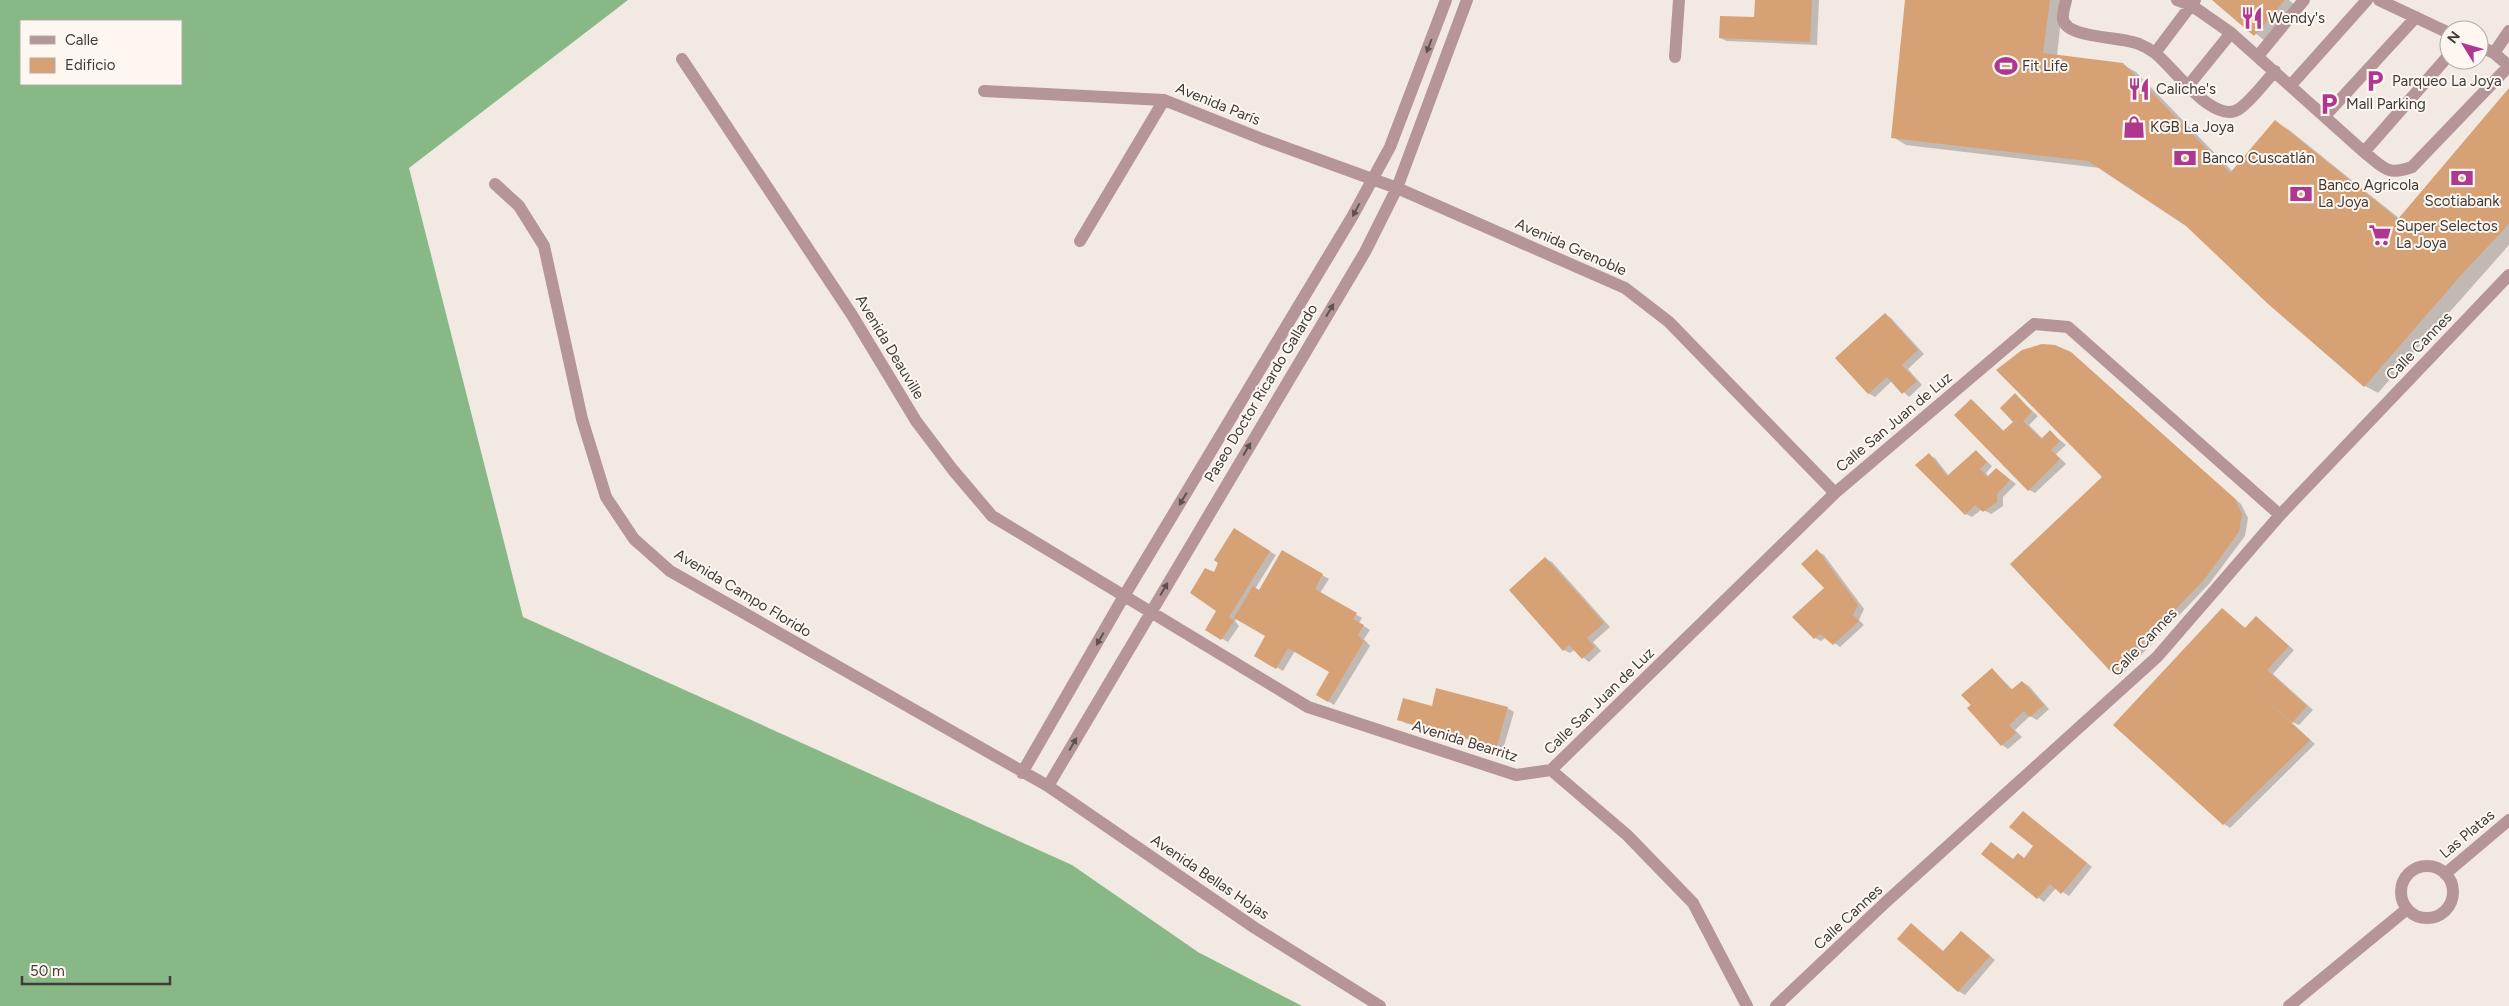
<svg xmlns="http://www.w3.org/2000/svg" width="2509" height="1006" font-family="Figtree,sans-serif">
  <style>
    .forest { fill: #89b887; fill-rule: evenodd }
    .shadow { fill: #0003 }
    .building { fill: #d7a176 }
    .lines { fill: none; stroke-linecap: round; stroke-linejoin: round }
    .minor { stroke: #b59597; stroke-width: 12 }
    .oneway { fill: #5c5250 }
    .labels { text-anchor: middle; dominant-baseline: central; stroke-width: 4; stroke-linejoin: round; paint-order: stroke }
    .poi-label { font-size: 15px; fill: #3e3b38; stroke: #fef7f1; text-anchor: start }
    .street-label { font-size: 15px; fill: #3e3b38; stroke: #fef7f1 }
  </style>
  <rect width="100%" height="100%" fill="#f2e9e2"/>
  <path class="forest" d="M0,0H628L409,168L523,617L1072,865L1198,952L1302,1006H0ZM21,21H181V84H21Z"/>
  <path class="shadow" d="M1756,0H1819L1817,45L1727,41L1720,38L1755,19Z
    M1906,0H2063L2057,56L2122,64L2136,72L2233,172L2275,122L2288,129L2400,219L2509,90V245L2378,393L2365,386L2186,225L2100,168L1906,145L1893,137Z
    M2214,0H2289L2295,5L2265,41Z
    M1885,314L1891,318L1924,354L1908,369L1922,385L1909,397L1892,381L1875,397L1868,393Z
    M2071,353L2241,504L2248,518L2245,536L2209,584L2120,677L2114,673L2104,477Z
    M2015,395L2038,416L2029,425L2043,439L2050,432L2066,445L2056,454L2066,464L2035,493L2029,490L1972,400L2005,432L2015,422Z
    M1977,452L1992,466L1986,473L1989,477L1997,469L2016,484L2003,497V506L1991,514L1982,509L1972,517L1966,514L1929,455L1935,458L1949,476Z
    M1234,530L1276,555L1255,589L1259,591L1283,552L1329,579L1320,593L1362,618L1359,623L1370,630L1364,639L1370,646L1334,705L1318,695L1331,672L1295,651L1283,671L1256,655L1267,636L1237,618L1235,621L1239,626L1228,642L1206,630L1218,611L1214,574Z
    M1817,551L1824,555L1864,609L1859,620L1864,625L1840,647L1826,637L1821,641L1815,638L1825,588Z
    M1546,559L1552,562L1610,627L1593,642L1601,651L1589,662L1574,650L1570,653L1564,650Z
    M2222,609L2246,629L2256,618L2294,650L2273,674L2313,710L2299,725L2290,721L2315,744L2230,828L2224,824Z
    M1992,669L2013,690L2022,682L2029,686L2049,709L2037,720L2030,716L2015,730L2022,737L2008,749L2002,745L1969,708Z
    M1433,707L1507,708L1514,712L1503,749L1405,723L1399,719Z
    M2023,812L2092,867L2069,896L2056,888L2044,902L1983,854L2014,860L2025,859L2035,846Z
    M1911,924L1944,952L1962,932L1995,960L1965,995L1958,991Z"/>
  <path class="building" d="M1755,0H1812L1810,42L1719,38L1720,16L1754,17Z
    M1905,0H2050L2043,53L2123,63L2230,173L2275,120L2398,219L2509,88V224L2462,274L2364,387L2267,303L2186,226L2088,161L1891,138Z
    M2212,0H2285L2254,36Z
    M1885,313L1918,350L1902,365L1917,381L1902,394L1887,377L1868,394L1835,358Z
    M2042,344L2055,345L2071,352L2235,499L2242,514L2239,532L2203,581L2113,674L2010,564L2102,477L1996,370L2022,350Z
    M2015,393L2032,412L2023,421L2041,439L2050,430L2060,441L2051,450L2060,459L2028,491L1954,415L1971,399L2003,431L2013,422L2000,408Z
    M1976,450L1987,462L1980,469L1987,477L1996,468L2010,480L1997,494V502L1983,512L1975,505L1965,515L1915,465L1929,453L1947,476Z
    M1234,528L1270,551L1229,617L1234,621L1221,640L1205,630L1216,611L1190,593L1205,568L1214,572L1218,563L1214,560Z
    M1817,549L1858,605L1853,615L1859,621L1833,645L1820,634L1814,639L1792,617L1824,588L1801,564Z
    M1282,550L1323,574L1315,589L1357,613L1353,619L1364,625L1358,635L1364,641L1328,702L1316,695L1329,672L1288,648L1276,669L1254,656L1265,636L1234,618L1253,586L1259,590Z
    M1545,557L1604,623L1587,638L1595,647L1582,659L1569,645L1563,651L1509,590Z
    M2222,608L2245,628L2256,616L2289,646L2267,670L2307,706L2292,723L2259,694L2310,740L2223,825L2113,725Z
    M1992,668L2011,690L2022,681L2044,705L2030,717L2024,711L2009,725L2016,733L2001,746L1967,708L1971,705L1961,695Z
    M1436,688L1508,707L1497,746L1397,720L1403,698L1432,706Z
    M2023,811L2087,863L2061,894L2050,884L2037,899L1981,854L1991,842L2013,859L2018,853L2024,858L2033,846L2009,827Z
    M1911,923L1943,951L1961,931L1990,956L1958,992L1897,939Z"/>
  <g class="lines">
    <path class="minor" d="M2066,0C2065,6 2062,13 2063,19C2066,39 2122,36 2139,44C2144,46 2151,50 2155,53C2173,67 2214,126 2239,109C2252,100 2264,83 2275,71
      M2177,0L2191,5L2231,33L2364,152C2384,168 2387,176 2412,167L2509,66
      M2379,0L2449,33
      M2479,46L2494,53L2509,66
      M2155,53L2195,0
      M2494,53L2509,31
      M2258,56L2304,0
      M1675,57L1679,0
      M682,59L852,315L916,421L953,470L992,516L1308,707L1516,775L1551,770L1627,835L1693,903L1747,1006
      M2291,85L2367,0
      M2188,86L2231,33
      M984,91L1164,100L1262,139L1397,188L1625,288L1669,322L1835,493
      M2325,116L2416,17
      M2364,152L2449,55
      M495,184L519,206L544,246L582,419L606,497L634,539L670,571L1048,786L1255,928L1380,1006
      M1080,241L1164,100
      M1551,770L1835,493L2034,324L2068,327L2280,515
      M1022,773L1124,596L1352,217L1390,147L1446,0
      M1048,786L1365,252L1397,188L1467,0
      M2401 892a26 26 0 1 1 52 0a26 26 0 1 1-52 0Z
      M2445,874L2509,820
      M1776,1006L1887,901L2157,657L2280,515L2509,275
      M2289,1006L2407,909"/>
  </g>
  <defs><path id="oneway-solid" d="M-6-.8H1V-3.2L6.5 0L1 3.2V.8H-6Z" transform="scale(1.25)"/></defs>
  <g class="oneway">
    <use href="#oneway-solid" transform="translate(1429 46) rotate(111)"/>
    <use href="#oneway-solid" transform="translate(1356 210) rotate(118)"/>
    <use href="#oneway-solid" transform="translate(1330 310) rotate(-59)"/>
    <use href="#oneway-solid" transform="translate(1247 449) rotate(-59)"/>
    <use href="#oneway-solid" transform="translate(1183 499) rotate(121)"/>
    <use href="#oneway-solid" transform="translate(1164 589) rotate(-59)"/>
    <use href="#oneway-solid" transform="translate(1100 639) rotate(120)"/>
    <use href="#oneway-solid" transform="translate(1073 744) rotate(-60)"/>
  </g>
  <defs>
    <symbol id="restaurant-bare" viewBox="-9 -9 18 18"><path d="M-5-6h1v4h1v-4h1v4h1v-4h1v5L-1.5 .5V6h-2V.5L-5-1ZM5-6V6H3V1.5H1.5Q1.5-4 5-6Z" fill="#ae388f" stroke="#fef7f1" stroke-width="2.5" paint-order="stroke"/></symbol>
    <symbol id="stadium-bare" viewBox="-9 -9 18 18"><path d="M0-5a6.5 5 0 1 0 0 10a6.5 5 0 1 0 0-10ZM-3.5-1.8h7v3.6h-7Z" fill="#ae388f" stroke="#fef7f1" stroke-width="2.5" paint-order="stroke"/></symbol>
    <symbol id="parking-bare" viewBox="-9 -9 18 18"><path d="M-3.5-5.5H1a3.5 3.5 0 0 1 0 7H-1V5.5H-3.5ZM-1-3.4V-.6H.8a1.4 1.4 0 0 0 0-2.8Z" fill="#ae388f" stroke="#fef7f1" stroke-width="2.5" paint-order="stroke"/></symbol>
    <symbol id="shop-bare" viewBox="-9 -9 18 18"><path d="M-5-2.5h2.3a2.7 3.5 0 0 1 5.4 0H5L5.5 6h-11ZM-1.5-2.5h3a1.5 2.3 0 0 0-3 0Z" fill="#ae388f" stroke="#fef7f1" stroke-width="2.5" paint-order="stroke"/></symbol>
    <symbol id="bank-bare" viewBox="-9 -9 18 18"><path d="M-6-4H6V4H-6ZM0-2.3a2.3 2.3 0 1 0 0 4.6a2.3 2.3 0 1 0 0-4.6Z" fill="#ae388f" stroke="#fef7f1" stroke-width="2.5" paint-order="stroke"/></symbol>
    <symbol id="supermarket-bare" viewBox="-9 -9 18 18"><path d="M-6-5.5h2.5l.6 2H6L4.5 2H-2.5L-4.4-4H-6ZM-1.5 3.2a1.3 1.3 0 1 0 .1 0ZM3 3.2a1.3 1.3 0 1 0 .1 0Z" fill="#ae388f" stroke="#fef7f1" stroke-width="2.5" paint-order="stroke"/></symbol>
  </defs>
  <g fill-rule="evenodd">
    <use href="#restaurant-bare" x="2236" y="2" width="32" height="32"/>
    <use href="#stadium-bare" x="1990" y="50" width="32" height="32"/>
    <use href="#parking-bare" x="2359" y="65" width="32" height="32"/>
    <use href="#restaurant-bare" x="2123" y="73" width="32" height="32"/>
    <use href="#parking-bare" x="2313" y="88" width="32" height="32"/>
    <use href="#shop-bare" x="2118" y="111" width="32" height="32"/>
    <use href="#bank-bare" x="2169" y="142" width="32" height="32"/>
    <use href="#bank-bare" x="2446" y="162" width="32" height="32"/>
    <use href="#bank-bare" x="2285" y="178" width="32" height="32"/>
    <use href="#supermarket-bare" x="2364" y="219" width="32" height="32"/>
  </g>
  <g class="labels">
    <g class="poi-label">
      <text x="2268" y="18">Wendy's</text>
      <text x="2022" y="66">Fit Life</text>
      <text x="2392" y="81">Parqueo La Joya</text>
      <text x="2156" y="89">Caliche's</text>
      <text x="2346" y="104">Mall Parking</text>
      <text x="2150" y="127">KGB La Joya</text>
      <text x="2202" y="158">Banco Cuscatlán</text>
      <text x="2318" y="185">Banco Agricola<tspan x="2318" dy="17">La Joya</tspan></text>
      <text x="2462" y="201" text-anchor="middle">Scotiabank</text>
      <text x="2396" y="226">Super Selectos<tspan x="2396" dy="17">La Joya</tspan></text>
    </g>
    <g class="street-label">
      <text transform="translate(1218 104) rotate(22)">Avenida París</text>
      <text transform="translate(1571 247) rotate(24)">Avenida Grenoble</text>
      <text transform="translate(2419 346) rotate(-46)">Calle Cannes</text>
      <text transform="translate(890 347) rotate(59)">Avenida Deauville</text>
      <text transform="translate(1261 393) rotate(-59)">Paseo Doctor Ricardo Gallardo</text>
      <text transform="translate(1894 422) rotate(-40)">Calle San Juan de Luz</text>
      <text transform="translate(743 593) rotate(31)">Avenida Campo Florido</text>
      <text transform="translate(2144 642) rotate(-46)">Calle Cannes</text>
      <text transform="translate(1599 701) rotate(-44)">Calle San Juan de Luz</text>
      <text transform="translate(1465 741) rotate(17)">Avenida Bearritz</text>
      <text transform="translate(2467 834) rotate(-40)">Las Platas</text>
      <text transform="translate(1210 877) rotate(34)">Avenida Bellas Hojas</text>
      <text transform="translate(1848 917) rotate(-43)">Calle Cannes</text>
    </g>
  </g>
  <rect x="20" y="20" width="162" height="65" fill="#fef7f1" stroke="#b1aca7"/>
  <rect x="30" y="36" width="25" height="8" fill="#b59597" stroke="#b1aca7"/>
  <text x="65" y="45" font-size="15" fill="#3e3b38">Calle</text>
  <rect x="30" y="58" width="25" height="15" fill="#d7a176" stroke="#b1aca7"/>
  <text x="65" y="70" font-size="15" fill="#3e3b38">Edificio</text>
  <g transform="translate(2464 45) rotate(307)"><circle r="24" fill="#fef7f1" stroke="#b1aca7"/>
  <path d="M0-4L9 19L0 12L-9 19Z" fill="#ae388f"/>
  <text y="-8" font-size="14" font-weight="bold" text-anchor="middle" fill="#3e3b38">N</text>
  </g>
  <path d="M22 976v8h148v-8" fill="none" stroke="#3e3b38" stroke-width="2.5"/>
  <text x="30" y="976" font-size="15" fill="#3e3b38" stroke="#fef7f1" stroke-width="4" paint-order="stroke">50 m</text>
</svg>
